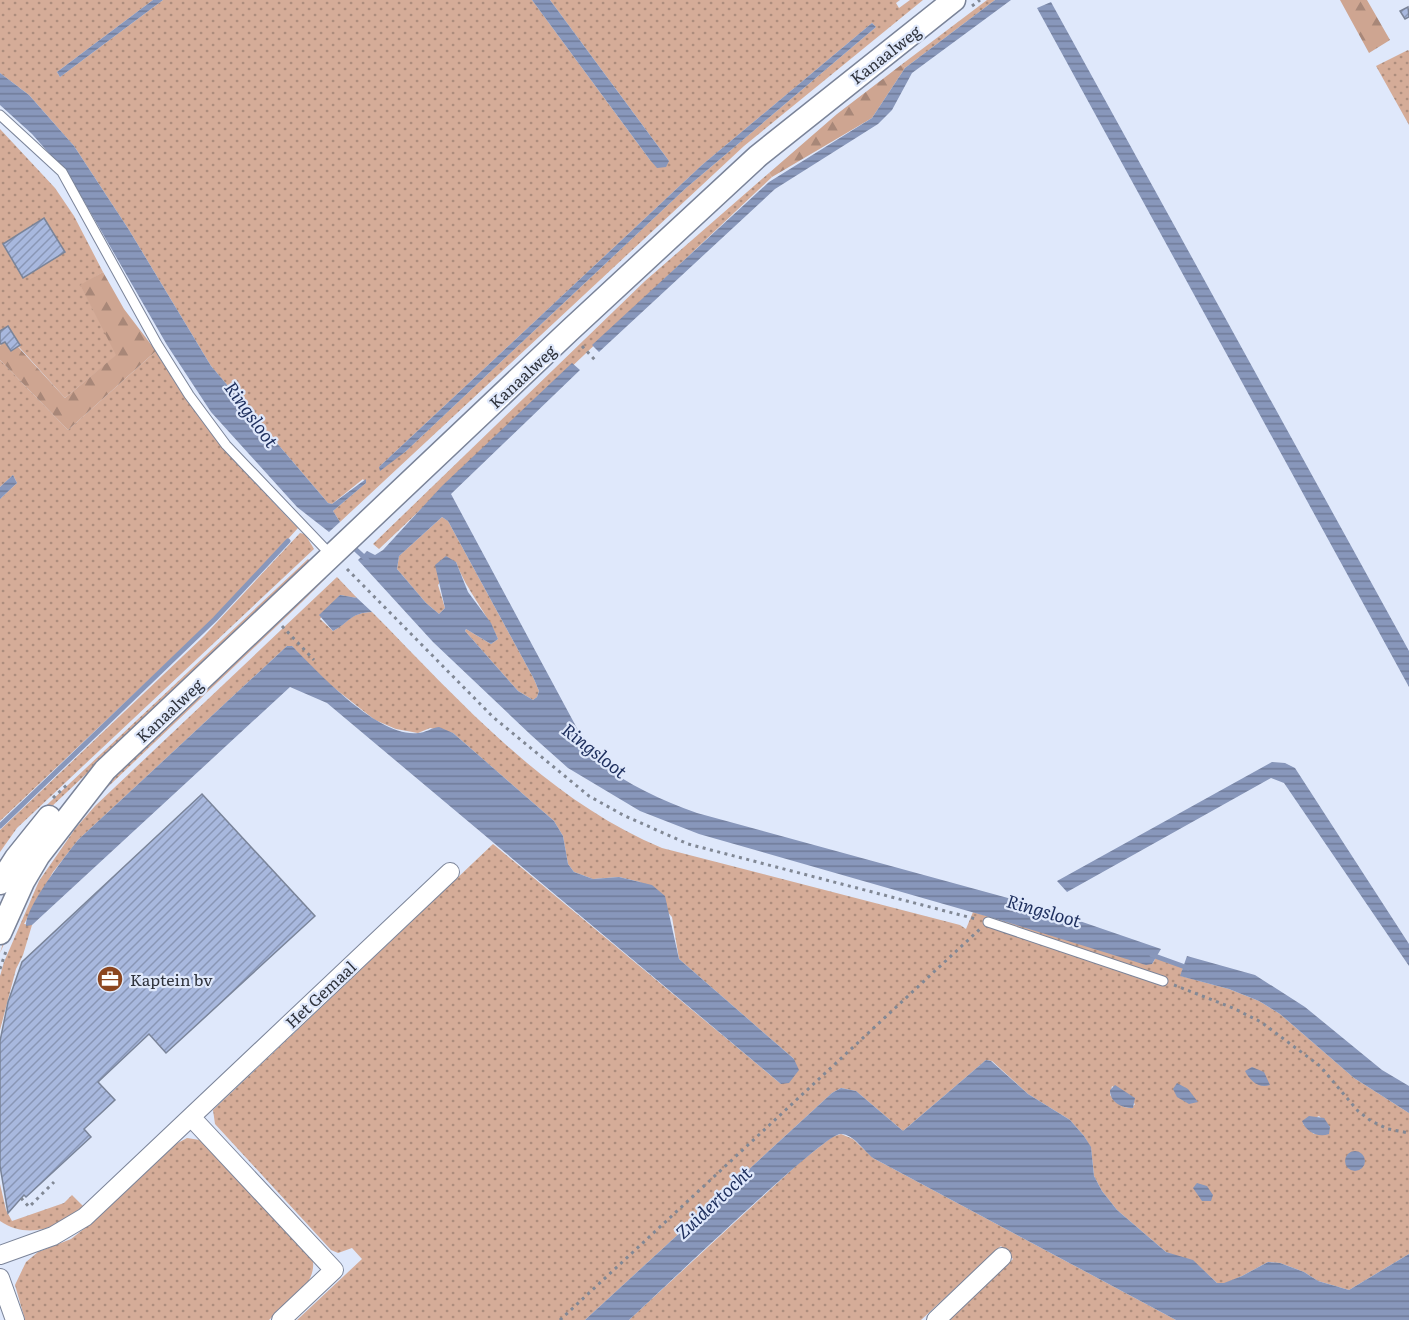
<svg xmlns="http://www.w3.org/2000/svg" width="1409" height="1320" font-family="Literata,serif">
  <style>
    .grass { fill: url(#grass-dots); fill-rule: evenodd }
    .forest { fill: url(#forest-firs) }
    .water { fill: url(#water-rules); fill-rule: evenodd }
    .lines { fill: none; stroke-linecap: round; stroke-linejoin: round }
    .stream { stroke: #8897bb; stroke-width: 5 }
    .building { fill: url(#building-hatch); stroke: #7a8499; stroke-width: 1.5 }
    .service-casing { stroke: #7b8499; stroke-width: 11 }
    .minor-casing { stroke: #7b8499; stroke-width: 20 }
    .tertiary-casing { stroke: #7b8499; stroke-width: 25 }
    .path { stroke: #818895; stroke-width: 3; stroke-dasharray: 3 4.5; stroke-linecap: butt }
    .service { stroke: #fff; stroke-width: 9 }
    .minor { stroke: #fff; stroke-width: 18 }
    .tertiary { stroke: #fff; stroke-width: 22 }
    .labels { text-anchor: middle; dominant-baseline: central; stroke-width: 4.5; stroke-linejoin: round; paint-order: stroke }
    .street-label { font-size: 16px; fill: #2f333c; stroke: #dfe8fb }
    .poi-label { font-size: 16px; fill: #2f333c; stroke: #dfe8fb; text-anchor: start }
    .water-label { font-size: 18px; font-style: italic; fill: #1d2e5d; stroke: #dfe8fb }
  </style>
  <defs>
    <pattern id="grass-dots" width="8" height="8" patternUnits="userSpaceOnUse" patternTransform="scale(1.5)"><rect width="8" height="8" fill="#d5ac98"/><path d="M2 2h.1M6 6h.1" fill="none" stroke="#ad8d7d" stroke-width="1.8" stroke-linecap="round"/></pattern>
    <pattern id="forest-firs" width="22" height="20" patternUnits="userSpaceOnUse" patternTransform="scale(1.5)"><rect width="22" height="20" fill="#cea591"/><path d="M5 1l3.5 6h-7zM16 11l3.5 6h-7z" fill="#a88778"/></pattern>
    <pattern id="water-rules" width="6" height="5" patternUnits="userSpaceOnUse" patternTransform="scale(1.5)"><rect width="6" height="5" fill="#8897bb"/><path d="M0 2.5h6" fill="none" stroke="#707c99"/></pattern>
    <pattern id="building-hatch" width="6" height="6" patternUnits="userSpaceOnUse" patternTransform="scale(1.5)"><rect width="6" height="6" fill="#a8b8de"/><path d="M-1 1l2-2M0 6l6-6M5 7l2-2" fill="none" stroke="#8996b5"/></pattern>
  </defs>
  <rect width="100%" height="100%" fill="#dfe8fb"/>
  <path class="grass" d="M0,0H153L57,72L60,77L163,0H532L650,160L669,161L550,0H900L896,3L899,8L910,0H923L744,146L340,522L333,511L366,483L363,479L332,504L328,503L211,366L129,230L74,146L29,95L0,73ZM872,23L876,27L686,188L405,452L379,467L702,165Z
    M987,0H995L905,68L901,65Z
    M1408,50L1409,51V125L1376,66Z
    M0,129L55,188L74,216L103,272L81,286L117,355L65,398L10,337L0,346Z
    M769,173L772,177L379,549L373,544L645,281Z
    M156,351C197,422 241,469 298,528L234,599L0,821V499L17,483L13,475L0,487V360L68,430Z
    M442,517L448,521L534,679L539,691L537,697L533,700L518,691L465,631L466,629L491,644L498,639C486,611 466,590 456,562L438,585L445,608L439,614L426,603L397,569L399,556Z
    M300,533L305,534L314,549L17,828L0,852V830L204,636Z
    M308,559L311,562L49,809L0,874V860L34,817Z
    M323,575L326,578L303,601L91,803L46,861L24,899L0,953L7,930L35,875L87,802Z
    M337,577L357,598L340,595L320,619L333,631C350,622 349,613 372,612C459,700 545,799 662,848L960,925L966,929L973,912L1152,964L1157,956L1183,967L1181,976L1229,989L1259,1001L1280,1014L1354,1078L1409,1113V1254L1349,1290L1318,1281L1304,1272L1280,1263L1268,1262L1242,1276L1224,1284L1217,1283L1199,1266L1166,1252L1117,1210L1102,1191L1094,1176L1091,1148L1084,1136L1070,1120L1028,1094L992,1061L986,1060L903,1131L856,1091L841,1088L832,1093L585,1320H297L362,1259L352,1248L338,1253L331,1250L215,1124L213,1110L493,844L781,1084L794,1059L679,959L672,917L640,882L619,877L593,879L574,872L568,864L563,836L554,821L453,733L430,728L418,733L396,729L375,720L320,677L292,646H287L78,840L53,872L24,924L32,925L23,955L16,969L0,1030V976L4,962L39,881L75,829L95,806ZM1112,1086L1135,1104L1132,1108L1124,1107L1110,1095ZM1319,1116L1330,1127L1314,1134L1303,1124Z
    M841,1134L853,1139L873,1158L1176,1320H947L1013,1259L1001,1246L921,1320H629L799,1163L832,1137Z
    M187,1138L206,1141L312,1256C320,1284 287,1303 269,1320H25L15,1285L26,1262L38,1252L71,1239L85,1228L172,1146Z
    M0,1184L6,1210L12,1221L64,1203L72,1195L83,1206C60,1228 28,1240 0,1221Z"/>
  <path class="forest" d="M1340,0H1367L1390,40L1369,53Z
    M901,65L905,68L872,118L772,177L769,173L837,114Z
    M103,272L124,309L156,351L68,430L0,360V346L9,337L65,398L116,355L80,285Z"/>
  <path class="water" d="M153,0H163L60,77L57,72Z
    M532,0H550L669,161L666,167L657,168L650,160Z
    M995,0H1011L912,73L892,110L878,124L775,189L599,352L592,345L769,182L872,118L905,68Z
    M1051,2L1409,651V687L1037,8Z
    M872,23L876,27L686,188L405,452L380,471L379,467L702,165Z
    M0,73L29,95L74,146L129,230L211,366L328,503L332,504L366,479V483L333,511L340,522L329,532L297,507L211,412L167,345L70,177L32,134L0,105Z
    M572,363L580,370L451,494L593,758C626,784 658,799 697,813L1030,904L1161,949L1152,964L1146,965L1003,921L699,834L640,811L568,768L531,735L433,642L358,560L367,551L375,555L383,550L442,486ZM442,517L448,521L534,679L539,691L537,697L533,700L518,691L465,631L466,629L491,644L498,639L491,623L468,592L456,562L446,556L435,565L445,608L439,614L426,603L397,569L399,556Z
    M13,475L17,483L0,499V487Z
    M340,595L357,598L372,612C350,613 350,622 333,631L319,615Z
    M287,646H292C317,671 378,738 418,733C425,733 431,728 439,727L453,733L554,821L563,836L568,864L574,872L593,879L619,877L652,885L665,896L679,959L794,1059L799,1070L789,1083L781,1084L327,703L290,687L32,925L26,926C24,909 66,855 78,840Z
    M1272,762L1285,763L1295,768L1409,944V966L1284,783L1271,778L1067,892L1057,881Z
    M1187,956L1255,975L1305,1007L1382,1070L1409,1086V1113L1354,1078L1280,1014L1259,1001L1229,989L1180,976Z
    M986,1060L991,1061L1028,1094L1070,1120L1084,1136L1091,1147L1094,1176L1102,1191L1117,1210L1166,1252L1193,1260L1217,1283H1224L1242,1276L1268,1262L1280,1263L1304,1272L1318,1281L1349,1290L1409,1254V1320H1176L873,1158C864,1151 853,1133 840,1134C822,1135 656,1296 629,1320H585L832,1093L841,1088L856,1091L903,1131Z
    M1252,1067L1264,1072L1270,1085C1259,1089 1250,1081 1245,1071Z
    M1177,1083L1188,1089L1198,1102L1189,1104L1177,1097L1173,1089Z
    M1115,1085L1135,1098L1133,1108C1121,1108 1110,1102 1110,1090Z
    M1309,1116L1324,1118L1330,1127L1329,1134C1318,1138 1306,1132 1302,1121Z
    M1345 1161a10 10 0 1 1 20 0a10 10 0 1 1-20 0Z
    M1197,1183L1207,1186L1213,1195L1211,1201H1202L1193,1188Z"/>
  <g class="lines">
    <path class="stream" d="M352,546L367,560
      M0,826L215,619L288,541
      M1152,955L1188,968"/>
  </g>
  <path class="building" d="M1408,7L1409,17L1405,19L1400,11Z
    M44,218L65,252L23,278L3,244Z
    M8,326L20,345L11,351L5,342L1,344L0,342V331Z
    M202,794L315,916L166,1053L149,1034L98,1082L115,1100L84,1129L91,1137L26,1197L24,1195L8,1213L0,1166V1041L8,1002L22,962Z"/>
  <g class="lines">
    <defs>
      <path id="service" d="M0,115L62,172L157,344L189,395L226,445L331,555
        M988,922L1163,981"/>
      <path id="minor" d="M191,1117L334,1270L281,1320
        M0,1255L53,1236L85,1217L450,872
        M0,1278L15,1320
        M936,1320L1002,1257"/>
      <path id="tertiary" d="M0,883L16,858L49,817
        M0,933L23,882L39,855L105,770L569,331L758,156L954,0"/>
    </defs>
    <use href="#service" class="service-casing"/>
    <use href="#minor" class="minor-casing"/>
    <use href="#tertiary" class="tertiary-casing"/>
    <path class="path" d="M972,6L980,0
      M582,346L595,360
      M347,569L493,717L589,796L623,815L688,844L976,919
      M282,626L314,660
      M53,798L68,784
      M0,969L6,951
      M1174,985L1233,1008L1261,1022L1320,1066L1358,1111L1371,1121L1388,1129L1409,1133
      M21,1198L29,1207L54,1182
      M560,1320L980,929"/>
    <use href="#service" class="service"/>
    <use href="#minor" class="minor"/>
    <use href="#tertiary" class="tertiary"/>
  </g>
  <defs>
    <symbol id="office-disc" viewBox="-11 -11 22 22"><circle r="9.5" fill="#8c461f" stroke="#dfe8fb"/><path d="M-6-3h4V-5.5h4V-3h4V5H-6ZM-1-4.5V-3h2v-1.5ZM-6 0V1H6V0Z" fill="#fff"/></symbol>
  </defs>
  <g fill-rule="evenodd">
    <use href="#office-disc" x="95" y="964" width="30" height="30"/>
  </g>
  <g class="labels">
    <g class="street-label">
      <text transform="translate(885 54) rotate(-38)">Kanaalweg</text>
      <text transform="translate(522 376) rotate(-43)">Kanaalweg</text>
      <text transform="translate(169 710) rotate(-43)">Kanaalweg</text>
      <text transform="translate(320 994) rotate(-43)">Het Gemaal</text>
    </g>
    <g class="poi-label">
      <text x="130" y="979">Kaptein bv</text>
    </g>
    <g class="water-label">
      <text transform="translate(252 414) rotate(54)">Ringsloot</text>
      <text transform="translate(595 750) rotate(38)">Ringsloot</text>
      <text transform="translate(1044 910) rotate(16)">Ringsloot</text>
      <text transform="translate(713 1202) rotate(-43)">Zuidertocht</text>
    </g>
  </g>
</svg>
